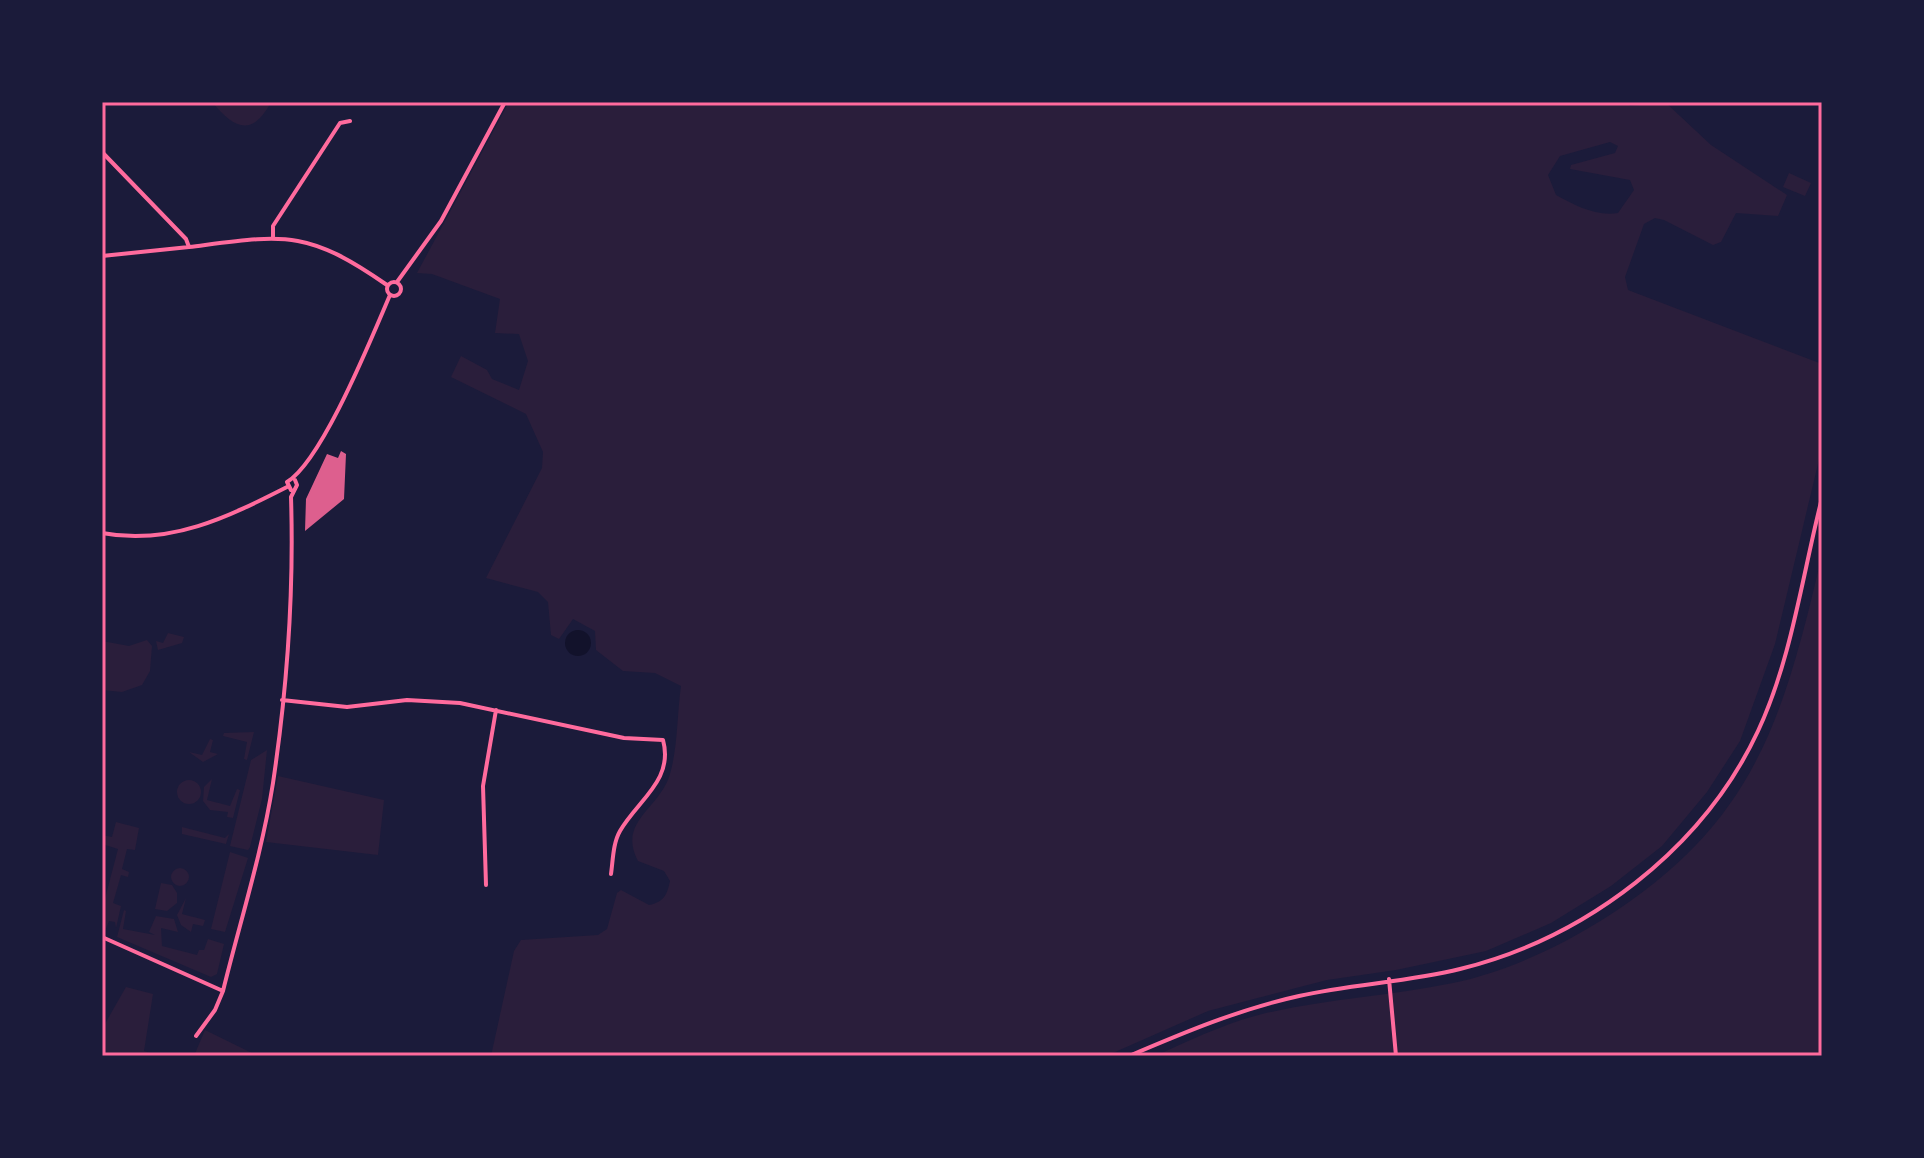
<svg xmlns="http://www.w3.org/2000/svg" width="1924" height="1158" font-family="'Fira Sans',sans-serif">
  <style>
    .green { fill: #2a1e3b; fill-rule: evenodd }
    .water { fill: #12122b }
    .building { fill: #dd5f8e }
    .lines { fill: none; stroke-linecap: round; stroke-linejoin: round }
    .minor { stroke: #ff6b9d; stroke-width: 4 }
    .neatline { fill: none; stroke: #ff6b9d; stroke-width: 3 }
  </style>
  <rect width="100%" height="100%" fill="#1b1b3a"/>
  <path class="green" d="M212,102H270V104C251,138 233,127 212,102Z
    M509,102H1628L1630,106L1665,102L1711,145L1787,195L1778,216L1736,213L1721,242L1713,245L1664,220L1655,218L1644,224L1625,277L1628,290L1822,364V447L1775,644L1740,741L1707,792L1662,846L1611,886L1551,923L1486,951L1396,970L1327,980L1208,1011L1106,1056H491L514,951L521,940L598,935L607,929L617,893L621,890L649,905C664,902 667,895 670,881L664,871L638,861C617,821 660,809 670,774C678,746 677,714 681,686L655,673L623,671L596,650L595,631L573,619L559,639L551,635L548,602L538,592L486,578L542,468L543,452L526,414L451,377L461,356L487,370L492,379L519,390L528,361L519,334L495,333L500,299L432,274L417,273ZM1610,142L1618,146L1615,153L1571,165L1570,169L1630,180L1634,190L1618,213C1597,217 1574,205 1556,195L1548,175L1560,156Z
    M1789,173L1811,183L1805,196L1783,187Z
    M1822,555V1056H1155C1188,1041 1226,1023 1262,1014C1325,999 1389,996 1453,983C1505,972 1557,948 1602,920C1755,824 1783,720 1822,555Z
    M168,633L184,637L182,643L158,650L156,641L163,643Z
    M147,640L152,646L150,671L142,685L122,692L102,690V641L129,646Z
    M254,732L247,760L244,759L247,742L223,736L224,733Z
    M210,739L213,740L210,752L218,754L203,762L189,752L202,755Z
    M267,750L262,799L250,847L248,850L230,846L251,760Z
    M278,776L384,800L378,855L266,842Z
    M212,779L207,800L230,806L237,789L240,790L233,818L227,817L228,812L210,810L203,801L204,787Z
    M177 792a12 12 0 1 1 24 0a12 12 0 1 1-24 0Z
    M116,822L139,828L135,850L127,849L122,869L129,872L128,877L121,875L113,903L121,906L116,928L115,922L109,921L105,931L102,930V910L118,849L102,844V835L112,837Z
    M182,827L225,838L229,834L226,844L182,834Z
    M230,852L248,858L225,932L211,929Z
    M171 877a9 9 0 1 1 18 0a9 9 0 1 1-18 0Z
    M161,883L172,885L177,893V903L167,911L155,909Z
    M186,898L182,914L205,920L203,926L193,924L191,932L181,925L177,915Z
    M124,910L126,911L123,929L155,935L149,932L156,916L174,919L178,932L161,928L162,946L197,955L199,950H204L208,939L224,944L217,974L211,977L117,937Z
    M126,987L153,994L144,1051L160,1056H107L105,1053L102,1029Z
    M205,1030L258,1056H194Z"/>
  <path class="water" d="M565 643a13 13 0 1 1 26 0a13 13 0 1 1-26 0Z"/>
  <path class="building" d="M341,451L346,454L344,499L305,531L306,499L327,454L338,458Z"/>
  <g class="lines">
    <path class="minor" d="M102,152L186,239L189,247C284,235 305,228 387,285
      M273,236V226L340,123L350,121
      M102,256L189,247
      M387 289a7 7 0 1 1 14 0a7 7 0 1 1-14 0Z
      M397,282L441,221L505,102
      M291,490L287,482C322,461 371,339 390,295
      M102,533C170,546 228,517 287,487
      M282,700L347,707L407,700L460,703L624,738L663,740C674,780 638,800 620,831C613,843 613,860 611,874
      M486,885L483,786L496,710
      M102,937L223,991
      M1389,979L1396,1056
      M196,1036L215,1010L223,991C240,922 262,853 273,783C287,689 294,592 291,497L297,485L295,480
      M1129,1056C1185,1032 1240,1009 1299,996C1352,984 1408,982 1460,969C1586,938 1703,849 1758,731C1792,658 1802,576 1822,498"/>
  </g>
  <rect width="1924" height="1158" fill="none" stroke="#1b1b3a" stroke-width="208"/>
  <rect x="104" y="104" width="1716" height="950" class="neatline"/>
</svg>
